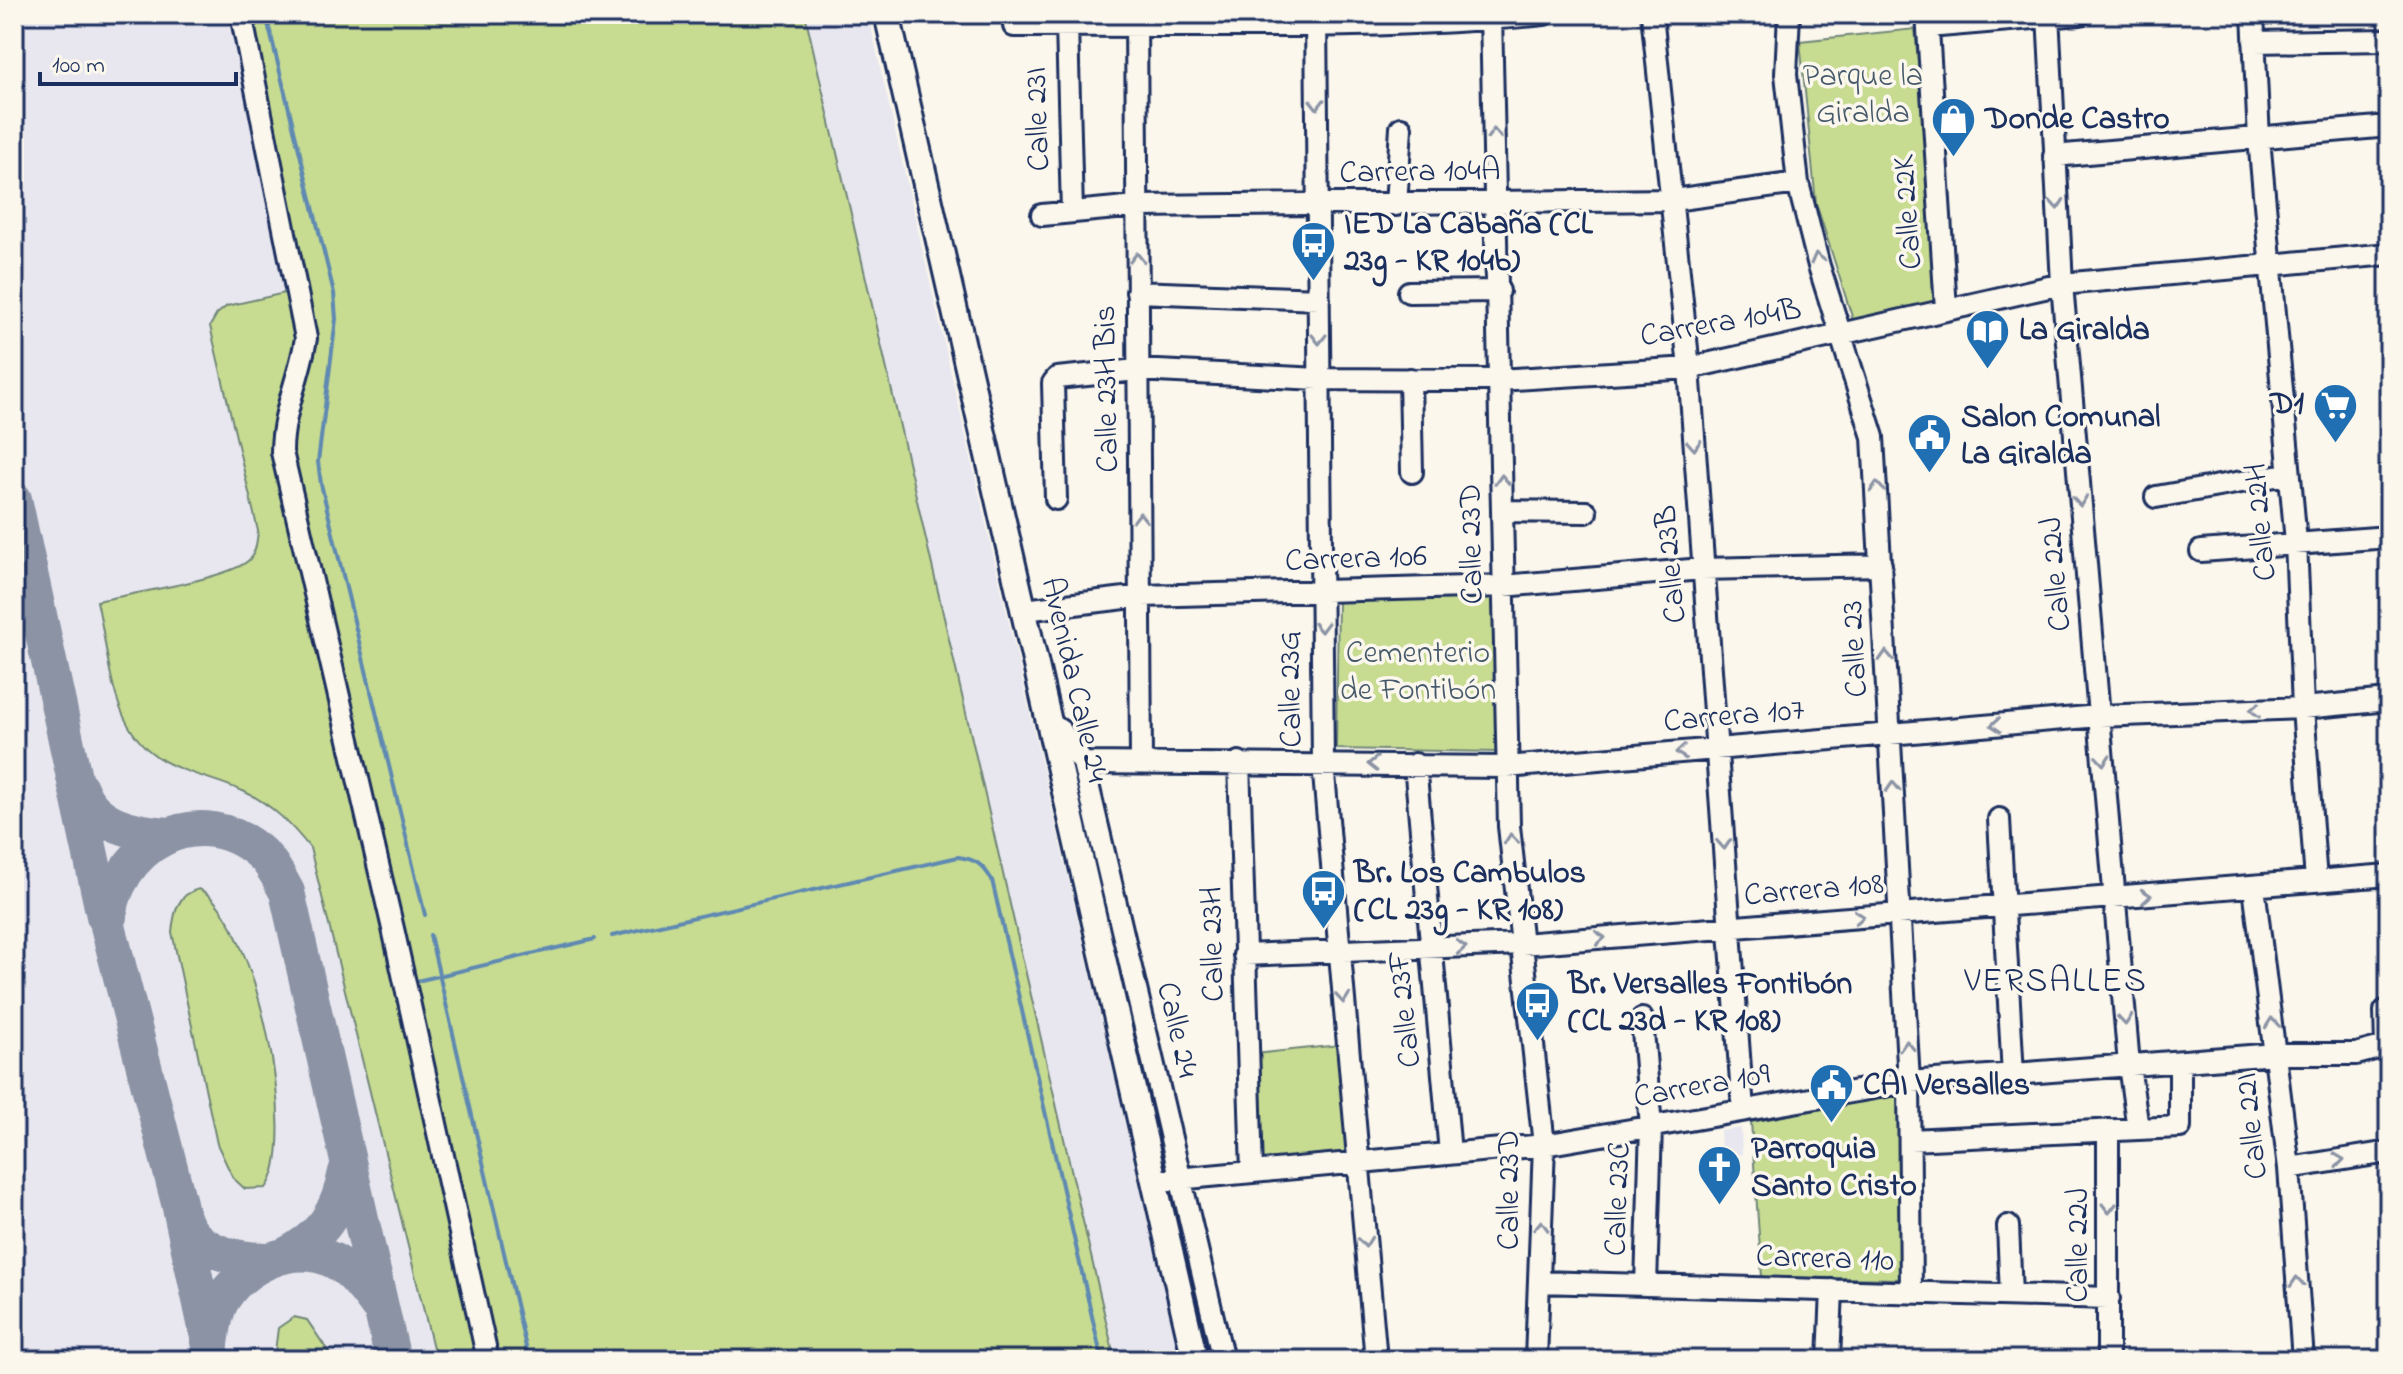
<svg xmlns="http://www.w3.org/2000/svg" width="2403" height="1374" font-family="'Indie Flower',sans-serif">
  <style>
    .built { fill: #e8e7ef }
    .green { fill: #c7dc91; stroke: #718678; stroke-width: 2 }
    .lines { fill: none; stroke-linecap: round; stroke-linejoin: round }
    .stream { stroke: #5e89b2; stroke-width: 4 }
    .taxiway { stroke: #8b93a5; stroke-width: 36 }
    .minor-casing { stroke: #1b2f5e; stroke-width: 26 }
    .major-casing { stroke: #1b2f5e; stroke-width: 30 }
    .minor { stroke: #fbf7ec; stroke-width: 20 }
    .major { stroke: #fbf7ec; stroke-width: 24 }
    .oneway { stroke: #8b93a5 }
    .labels { text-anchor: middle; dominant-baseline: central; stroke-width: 7; stroke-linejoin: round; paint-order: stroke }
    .park-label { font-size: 32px; fill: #465a6b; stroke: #fbf7ec }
    .street-label { font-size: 32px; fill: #1b2f5e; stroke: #fbf7ec }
    .poi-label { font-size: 32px; font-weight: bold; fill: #1b2f5e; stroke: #fbf7ec; text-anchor: start }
    .neighbourhood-label { font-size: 34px; letter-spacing: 2px; fill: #1b2f5e; stroke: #fbf7ec }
  </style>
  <rect width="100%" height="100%" fill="#fbf7ec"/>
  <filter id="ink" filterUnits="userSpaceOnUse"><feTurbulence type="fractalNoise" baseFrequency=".0125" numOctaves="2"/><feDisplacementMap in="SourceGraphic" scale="16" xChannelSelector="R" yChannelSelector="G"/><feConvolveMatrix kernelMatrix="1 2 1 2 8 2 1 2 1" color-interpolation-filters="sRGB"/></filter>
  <g filter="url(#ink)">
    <path class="built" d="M14,14H868L1180,1360H14Z
      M1741,1128L1742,1154L1734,1156V1174H1722L1720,1131Z"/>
    <path class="green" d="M259,14H805L1115,1360H436L310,848C291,824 272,805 245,792C194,769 146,772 121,710C108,677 105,635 97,601C128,594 229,579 249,560C256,552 257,541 258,531L210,326L217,314L227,306L307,288L243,18Z
      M1915,29L1940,305L1854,323L1816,203L1800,41Z
      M1495,591L1498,752L1336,749L1338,600Z
      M199,889C254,914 302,1142 266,1188L245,1189L233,1178L217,1144L172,932C174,913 177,894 199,889Z
      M1339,1045L1349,1153L1257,1160L1255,1054Z
      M1902,1094L1904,1279L1762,1277L1751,1122Z
      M294,1317L307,1320L334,1360H274L278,1328Z"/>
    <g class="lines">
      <path class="stream" d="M267,19L334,293L336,319L318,462L321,484L425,915
        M430,935L529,1360
        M612,936L958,857C976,859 983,865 992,880L1102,1360
        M417,981L595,939"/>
      <path class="taxiway" d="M14,499L104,916
        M80,788C93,825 135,833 169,835
        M183,1217C193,1252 237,1260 268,1260
        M284,1256C322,1237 338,1213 346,1172
        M211,1344C213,1330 214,1315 221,1302C241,1265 295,1241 334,1261C353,1271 364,1288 377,1305
        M213,1360L179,1203L108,926C112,846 200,795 264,856C274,866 280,880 287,892L393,1360"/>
      <defs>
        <path id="minor" d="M241,14L306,338C300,377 282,412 282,452L394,933L488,1360
          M1136,14L1141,763
          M1316,14L1323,763L1376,1360
          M1491,14L1509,826L1544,1145L1536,1360
          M1652,14L1689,368L1743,1110
          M1789,14L1786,74L1798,183L1819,266L1873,437L1909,1082L1911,1292
          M1927,14L1946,309
          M2048,14L2062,284L2129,1065L2138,1129
          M2253,14L2259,139L2296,542L2303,708L2316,881
          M1067,25L1072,212
          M1014,26C1190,24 1368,32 1544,14
          M1928,27L2080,14
          M2254,42L2389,40
          M2054,156L2389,126
          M1396,205L1401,128
          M1042,215L1137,206L1673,200L1798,183
          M1137,292L1319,299
          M1409,292L1499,291
          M1410,379L1412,472
          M2156,497L2287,474
          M1056,499L1053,383L1057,378L1137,370L1319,379L1498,380L1689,368L2062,284L2389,254
          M1503,511L1586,512
          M2201,551L2389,537
          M1024,610L1142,596L1503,586L1702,569L1881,565
          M1051,724L1061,731L1083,763L1223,1360
          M1239,762L1252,1172
          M1083,763L1507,767L2099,716L2303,708L2389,700
          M1415,764L1450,1153
          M1999,819L2013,1076
          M2254,887L2289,1168L2303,1360
          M1244,955L1522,944L2389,875
          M1642,1019L1651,1127L1646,1285
          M1910,1140L2180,1127V1062
          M2289,1168L2389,1152
          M1155,1181L1544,1145L1909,1082L2276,1054H2356L2386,1046L2385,1011
          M2008,1226L2011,1295
          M1539,1282L2109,1298
          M1829,1360L1832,1290
          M2108,1360V1130"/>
        <path id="major" d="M887,14L1195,1360"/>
      </defs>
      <use href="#minor" class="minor-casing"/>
      <use href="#major" class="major-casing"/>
      <use href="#minor" class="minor"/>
      <use href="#major" class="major"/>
    </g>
    <defs><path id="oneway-chevron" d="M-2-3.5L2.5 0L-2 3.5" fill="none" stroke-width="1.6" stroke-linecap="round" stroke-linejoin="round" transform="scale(2)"/></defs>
    <g class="oneway">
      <use href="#oneway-chevron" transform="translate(1317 104) rotate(89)"/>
      <use href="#oneway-chevron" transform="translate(1494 134) rotate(-92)"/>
      <use href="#oneway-chevron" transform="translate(2057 204) rotate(86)"/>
      <use href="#oneway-chevron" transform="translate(1137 258) rotate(-90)"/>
      <use href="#oneway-chevron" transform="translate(1817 258) rotate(-104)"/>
      <use href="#oneway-chevron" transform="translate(1319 339) rotate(90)"/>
      <use href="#oneway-chevron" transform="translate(1694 445) rotate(86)"/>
      <use href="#oneway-chevron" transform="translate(1502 480) rotate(-92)"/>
      <use href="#oneway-chevron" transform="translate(1877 487) rotate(-94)"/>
      <use href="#oneway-chevron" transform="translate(2080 501) rotate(85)"/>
      <use href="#oneway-chevron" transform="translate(1140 518) rotate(-91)"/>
      <use href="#oneway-chevron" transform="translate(1321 627) rotate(89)"/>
      <use href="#oneway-chevron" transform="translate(1886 656) rotate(-93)"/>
      <use href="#oneway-chevron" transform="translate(2255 710) rotate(178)"/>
      <use href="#oneway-chevron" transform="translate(1996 725) rotate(175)"/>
      <use href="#oneway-chevron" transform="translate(1681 752) rotate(175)"/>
      <use href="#oneway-chevron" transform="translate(2103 760) rotate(85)"/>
      <use href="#oneway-chevron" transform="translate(1373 764) rotate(-179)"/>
      <use href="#oneway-chevron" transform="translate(1893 787) rotate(-93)"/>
      <use href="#oneway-chevron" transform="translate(1511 839) rotate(-96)"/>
      <use href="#oneway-chevron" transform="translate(1724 844) rotate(86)"/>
      <use href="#oneway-chevron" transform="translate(2146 896) rotate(-5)"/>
      <use href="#oneway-chevron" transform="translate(1859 917) rotate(-4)"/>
      <use href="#oneway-chevron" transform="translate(1600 938) rotate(-4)"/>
      <use href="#oneway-chevron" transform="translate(1461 947) rotate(-3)"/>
      <use href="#oneway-chevron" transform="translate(1343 998) rotate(85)"/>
      <use href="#oneway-chevron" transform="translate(2125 1020) rotate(85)"/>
      <use href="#oneway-chevron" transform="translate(2272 1023) rotate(-96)"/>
      <use href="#oneway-chevron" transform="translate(1907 1046) rotate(-93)"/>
      <use href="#oneway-chevron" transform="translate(2339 1160) rotate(-8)"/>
      <use href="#oneway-chevron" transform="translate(2109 1208) rotate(90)"/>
      <use href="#oneway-chevron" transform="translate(1541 1226) rotate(-88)"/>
      <use href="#oneway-chevron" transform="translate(1365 1242) rotate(84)"/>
      <use href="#oneway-chevron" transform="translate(2297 1282) rotate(-94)"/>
    </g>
  </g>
  <defs>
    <symbol id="shop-pin" viewBox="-11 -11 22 30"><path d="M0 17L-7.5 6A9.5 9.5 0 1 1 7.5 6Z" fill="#1f6fb2" stroke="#fbf7ec"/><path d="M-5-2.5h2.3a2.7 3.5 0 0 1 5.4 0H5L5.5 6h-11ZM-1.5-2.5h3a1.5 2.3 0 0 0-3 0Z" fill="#fff"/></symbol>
    <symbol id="bus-pin" viewBox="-11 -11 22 30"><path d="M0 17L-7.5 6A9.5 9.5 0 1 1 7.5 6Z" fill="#1f6fb2" stroke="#fbf7ec"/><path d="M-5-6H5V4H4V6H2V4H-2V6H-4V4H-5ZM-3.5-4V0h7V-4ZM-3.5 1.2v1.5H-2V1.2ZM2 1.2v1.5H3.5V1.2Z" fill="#fff"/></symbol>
    <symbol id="library-pin" viewBox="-11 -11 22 30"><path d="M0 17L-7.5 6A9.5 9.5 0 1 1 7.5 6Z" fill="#1f6fb2" stroke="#fbf7ec"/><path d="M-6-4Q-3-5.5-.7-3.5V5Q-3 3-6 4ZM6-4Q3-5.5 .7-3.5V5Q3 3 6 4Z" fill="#fff"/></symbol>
    <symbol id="supermarket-pin" viewBox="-11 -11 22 30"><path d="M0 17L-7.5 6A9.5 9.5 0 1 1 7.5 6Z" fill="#1f6fb2" stroke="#fbf7ec"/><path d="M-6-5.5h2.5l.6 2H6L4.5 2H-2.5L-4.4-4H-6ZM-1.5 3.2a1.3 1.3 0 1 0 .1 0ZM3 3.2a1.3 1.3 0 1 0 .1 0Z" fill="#fff"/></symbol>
    <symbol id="civic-pin" viewBox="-11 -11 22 30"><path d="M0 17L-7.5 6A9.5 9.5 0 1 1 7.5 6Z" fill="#1f6fb2" stroke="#fbf7ec"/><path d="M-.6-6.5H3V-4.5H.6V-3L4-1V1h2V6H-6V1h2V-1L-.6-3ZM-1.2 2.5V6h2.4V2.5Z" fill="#fff"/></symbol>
    <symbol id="church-pin" viewBox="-11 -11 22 30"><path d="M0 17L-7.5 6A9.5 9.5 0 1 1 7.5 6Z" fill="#1f6fb2" stroke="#fbf7ec"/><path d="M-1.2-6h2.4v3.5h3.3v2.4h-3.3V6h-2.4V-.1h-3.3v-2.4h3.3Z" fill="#fff"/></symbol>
  </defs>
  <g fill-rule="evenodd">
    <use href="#shop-pin" x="1928" y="94" width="51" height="69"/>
    <use href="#bus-pin" x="1288" y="218" width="51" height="69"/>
    <use href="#library-pin" x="1962" y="306" width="51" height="69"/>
    <use href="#supermarket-pin" x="2310" y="380" width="51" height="69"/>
    <use href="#civic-pin" x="1904" y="410" width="51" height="69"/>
    <use href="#bus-pin" x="1298" y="866" width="51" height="69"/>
    <use href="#bus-pin" x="1512" y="978" width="51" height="69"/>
    <use href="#civic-pin" x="1806" y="1060" width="51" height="69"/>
    <use href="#church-pin" x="1694" y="1142" width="51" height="69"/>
  </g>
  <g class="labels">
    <g class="park-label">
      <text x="1863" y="77">Parque la<tspan x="1863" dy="37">Giralda</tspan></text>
      <text x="1418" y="654">Cementerio<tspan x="1418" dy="37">de Fontibón</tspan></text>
    </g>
    <g class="street-label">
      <text transform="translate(1039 119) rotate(-92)">Calle 23I</text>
      <text transform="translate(1420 173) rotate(-1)">Carrera 104A</text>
      <text transform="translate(1909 212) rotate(-94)">Calle 22K</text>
      <text transform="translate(1721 324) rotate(-10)">Carrera 104B</text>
      <text transform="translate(1108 389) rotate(-91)">Calle 23H Bis</text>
      <text transform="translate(2262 522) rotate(-95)">Calle 22H</text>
      <text transform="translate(1473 544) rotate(-91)">Calle 23D</text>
      <text transform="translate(1356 560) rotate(-2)">Carrera 106</text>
      <text transform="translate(1672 564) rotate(-95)">Calle 23B</text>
      <text transform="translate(2057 574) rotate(-95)">Calle 22J</text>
      <text transform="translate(1856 649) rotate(-93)">Calle 23</text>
      <text transform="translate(1073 680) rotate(77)">Avenida Calle 24</text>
      <text transform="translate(1292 689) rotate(-91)">Calle 23G</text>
      <text transform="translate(1734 717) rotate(-5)">Carrera 107</text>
      <text transform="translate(1814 891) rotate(-5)">Carrera 108</text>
      <text transform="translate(1214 944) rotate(-91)">Calle 23H</text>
      <text transform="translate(1406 1009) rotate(-96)">Calle 23F</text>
      <text transform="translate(1176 1030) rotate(77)">Calle 24</text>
      <text transform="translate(1702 1087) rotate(-10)">Carrera 109</text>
      <text transform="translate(2253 1126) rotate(-96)">Calle 22I</text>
      <text transform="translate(1510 1190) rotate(-90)">Calle 23D</text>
      <text transform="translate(1619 1199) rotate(-88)">Calle 23C</text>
      <text transform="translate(2079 1245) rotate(-90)">Calle 22J</text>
      <text transform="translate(1825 1260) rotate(2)">Carrera 110</text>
    </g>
    <g class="poi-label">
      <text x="1985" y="120">Donde Castro</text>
      <text x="1344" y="225">IED La Cabaña (CL<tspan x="1344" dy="37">23g - KR 104b)</tspan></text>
      <text x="2019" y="331">La Giralda</text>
      <text x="2304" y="405" text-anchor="end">D1</text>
      <text x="1961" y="418">Salon Comunal<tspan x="1961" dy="37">La Giralda</tspan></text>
      <text x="1354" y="874">Br. Los Cambulos<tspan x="1354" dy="37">(CL 23g - KR 108)</tspan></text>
      <text x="1568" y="985">Br. Versalles Fontibón<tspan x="1568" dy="37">(CL 23d - KR 108)</tspan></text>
      <text x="1863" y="1086">CAI Versalles</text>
      <text x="1751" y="1150">Parroquia<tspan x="1751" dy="37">Santo Cristo</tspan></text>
    </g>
    <g class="neighbourhood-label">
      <text x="2056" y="983">VERSALLES</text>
    </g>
  </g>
  <rect width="2403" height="1374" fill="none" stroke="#fbf7ec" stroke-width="48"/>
  <rect x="24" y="24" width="2355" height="1326" fill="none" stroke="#1b2f5e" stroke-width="3" filter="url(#ink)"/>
  <path d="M40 72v12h196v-12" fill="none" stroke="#1b2f5e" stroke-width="4"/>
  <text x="52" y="72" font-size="24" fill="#1b2f5e" stroke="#fbf7ec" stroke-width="6" paint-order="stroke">100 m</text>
</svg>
